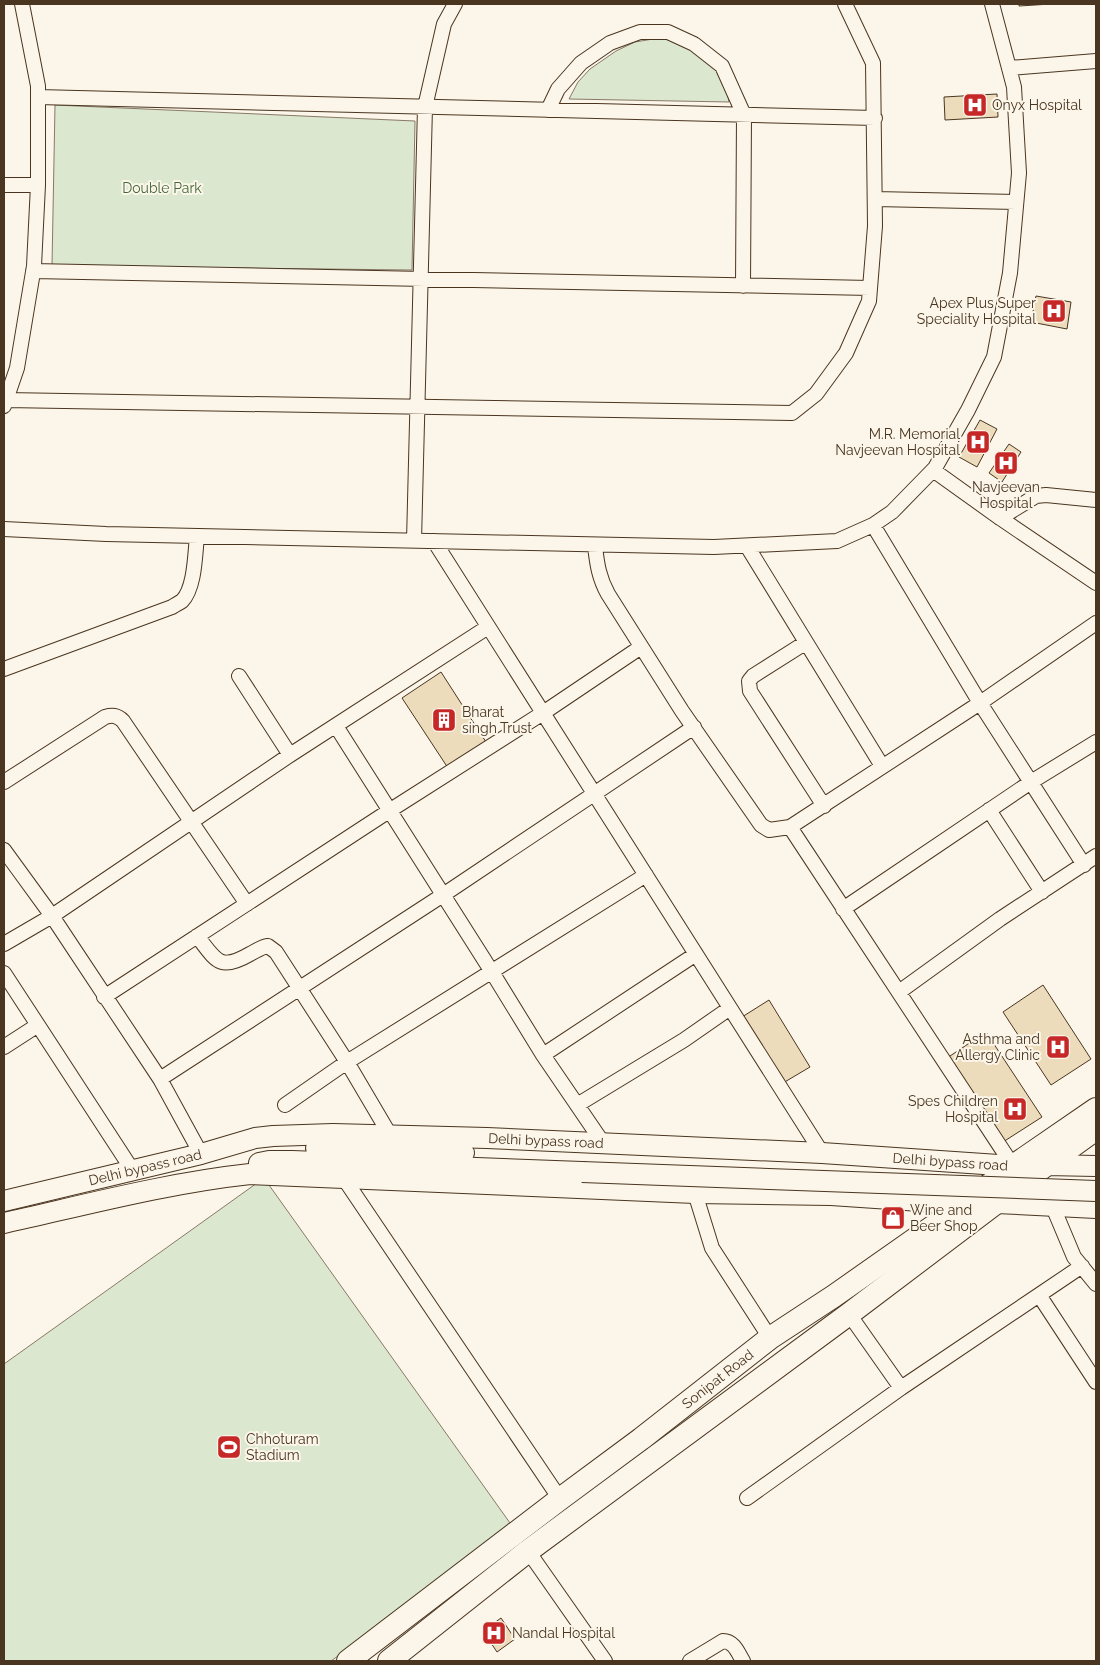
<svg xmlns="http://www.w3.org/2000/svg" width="1100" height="1665" font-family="Raleway,sans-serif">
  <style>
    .green { fill: #dce7d0; stroke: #887966 }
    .building { fill: #ecdcbc; stroke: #4a3520 }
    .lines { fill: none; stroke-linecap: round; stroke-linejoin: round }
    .minor-casing { stroke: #4a3520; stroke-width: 16 }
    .secondary-casing { stroke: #4a3520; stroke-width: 22 }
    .primary-casing { stroke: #4a3520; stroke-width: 24 }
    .minor { stroke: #fbf6e9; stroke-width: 14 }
    .secondary { stroke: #fbf6e9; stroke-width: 20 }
    .primary { stroke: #fbf6e9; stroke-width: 22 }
    .secondary-bridge-casing { stroke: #4a3520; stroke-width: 22; stroke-linecap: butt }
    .secondary-bridge { stroke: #fbf6e9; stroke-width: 20 }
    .labels { text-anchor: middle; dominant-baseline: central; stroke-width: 4; stroke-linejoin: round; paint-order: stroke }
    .poi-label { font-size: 14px; fill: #4a3520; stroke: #fbf6e9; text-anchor: start }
    .park-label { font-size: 14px; fill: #436837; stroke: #fbf6e9 }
    .street-label { font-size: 14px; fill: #4a3520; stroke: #fbf6e9 }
  </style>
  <rect width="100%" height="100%" fill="#fbf6e9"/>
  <path class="green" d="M659,38C682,41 715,61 724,83C726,89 728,96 729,102L569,99L578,82L590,69L616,51L635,42Z
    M55,105L415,121L412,270L52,266Z
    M264,1178L515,1530L331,1661H4V1364Z"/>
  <path class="building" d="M1019,4H1051L1019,6Z
    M997,94L998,117L945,120L944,97Z
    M1036,296L1071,302L1067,329L1031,322Z
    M980,420L997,429L977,467L959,457Z
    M1009,444L1021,452L1002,482L989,473Z
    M441,672L486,742L448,768L402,698Z
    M1043,985L1091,1059L1051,1085L1003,1012Z
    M769,1000L810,1067L783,1083L742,1017Z
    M986,1032L1042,1117L1003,1142L947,1058Z
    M501,1618L515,1639L497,1652L483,1631Z"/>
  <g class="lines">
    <defs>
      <path id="minor" d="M1009,68L1096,61
        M38,97L875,118
        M548,110L558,89L581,63L610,43L640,32H668L694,44L722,66L744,115L743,286
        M4,185H38
        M875,199L1016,202
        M33,271L870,288
        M6,400L792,413L816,394L846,353L869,301L875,226L873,63L845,4
        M4,406L17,368L34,266L38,185V86L22,4
        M933,470L1000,518L1096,583
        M1000,518L1036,496L1046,495L1096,500
        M873,525L980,703L1084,865
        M4,529L106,534L714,547L837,541L873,525L892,512L935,468L968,410L994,357L1010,273L1019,173L1014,87L992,4
        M414,541L425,107L444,24L455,4
        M434,541L822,1153
        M595,546C597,564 599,578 608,594L682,711L761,825L769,830L790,827L980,703L1096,623
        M747,546L882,766
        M805,643L753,676L749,681L750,691L824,806
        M4,669L172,607C175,605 179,603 182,601C195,588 195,554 197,536
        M239,676L290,755
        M336,726L492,972L543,1055L603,1143
        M4,782L105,717C112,715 117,715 123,721L247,904
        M989,810L1042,892
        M790,827L1013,1166
        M4,850L52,916L160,1079L201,1154
        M843,909L1031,782L1096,742
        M197,936C216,960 219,972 250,954C256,951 261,947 268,946L276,952L347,1062L390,1135
        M4,944L52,916L290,755L488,627
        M4,973L133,1171
        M899,992L1000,919L1096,856
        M104,997L389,811L543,713L641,647
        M4,1047L38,1025
        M543,1055L696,954
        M160,1079L443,895L694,727
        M285,1105L347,1062L646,875
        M577,1105L684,1040L730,1008
        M343,1177L560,1499
        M695,1193L712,1248L770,1338
        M1053,1207L1074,1257L1096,1284
        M1039,1295L1082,1266
        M849,1314L901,1388L1039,1295L1096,1382
        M747,1498L901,1388
        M528,1551L605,1661
        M690,1661L723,1641C734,1641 738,1653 743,1661"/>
      <g id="secondary">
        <path d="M316,1148L464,1153"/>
        <path d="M259,1163L269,1161H292L582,1172"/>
        <path id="s1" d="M4,1201L201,1154L255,1138L273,1136L333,1134L487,1138L822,1153L1013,1166L1046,1165L1096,1166"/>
        <path d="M4,1223C85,1205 167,1183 250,1174L695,1193L831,1195L965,1204L996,1203L1096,1208"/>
      </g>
      <g id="primary">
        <path id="s2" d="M348,1661L560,1499L641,1439L770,1338L834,1296L965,1204L1013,1166L1096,1109"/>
        <path d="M389,1661L528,1551L849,1314L1046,1165L1096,1129"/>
      </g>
    </defs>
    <use href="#minor" class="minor-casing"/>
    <use href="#secondary" class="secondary-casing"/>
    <use href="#primary" class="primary-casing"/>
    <use href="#minor" class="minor"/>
    <use href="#secondary" class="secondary"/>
    <use href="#primary" class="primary"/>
    <defs>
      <path id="secondary-bridge" d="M582,1172L1096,1191"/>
    </defs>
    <use href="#secondary-bridge" class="secondary-bridge-casing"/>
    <use href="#secondary-bridge" class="secondary-bridge"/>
  </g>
  <defs>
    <symbol id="hospital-square" viewBox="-11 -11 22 22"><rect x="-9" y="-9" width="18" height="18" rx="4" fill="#c62828" stroke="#fbf6e9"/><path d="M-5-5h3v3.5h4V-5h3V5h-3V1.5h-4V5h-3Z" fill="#fff"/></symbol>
    <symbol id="building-square" viewBox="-11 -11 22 22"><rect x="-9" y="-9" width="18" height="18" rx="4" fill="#c62828" stroke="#fbf6e9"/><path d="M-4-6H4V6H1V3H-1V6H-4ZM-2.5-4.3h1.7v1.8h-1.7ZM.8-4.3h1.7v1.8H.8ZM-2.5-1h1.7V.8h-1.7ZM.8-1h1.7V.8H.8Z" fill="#fff"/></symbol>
    <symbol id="shop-square" viewBox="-11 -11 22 22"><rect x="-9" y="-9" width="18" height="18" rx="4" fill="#c62828" stroke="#fbf6e9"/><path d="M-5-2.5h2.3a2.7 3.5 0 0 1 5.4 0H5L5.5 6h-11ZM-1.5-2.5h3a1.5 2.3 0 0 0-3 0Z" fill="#fff"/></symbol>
    <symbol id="stadium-square" viewBox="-11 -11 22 22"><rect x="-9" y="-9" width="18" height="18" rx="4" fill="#c62828" stroke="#fbf6e9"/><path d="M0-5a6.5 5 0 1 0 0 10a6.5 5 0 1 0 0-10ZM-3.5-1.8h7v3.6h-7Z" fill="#fff"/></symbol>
  </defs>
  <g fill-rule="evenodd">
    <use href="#hospital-square" x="961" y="91" width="28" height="28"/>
    <use href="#hospital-square" x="1040" y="297" width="28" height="28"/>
    <use href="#hospital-square" x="964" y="428" width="28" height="28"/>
    <use href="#hospital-square" x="992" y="449" width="28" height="28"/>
    <use href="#building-square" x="430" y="706" width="28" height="28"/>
    <use href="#hospital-square" x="1044" y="1033" width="28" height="28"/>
    <use href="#hospital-square" x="1001" y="1095" width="28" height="28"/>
    <use href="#shop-square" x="879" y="1204" width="28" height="28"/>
    <use href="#stadium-square" x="215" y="1433" width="28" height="28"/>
    <use href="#hospital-square" x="480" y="1619" width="28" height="28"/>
  </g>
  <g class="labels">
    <g class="poi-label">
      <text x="992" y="105">Onyx Hospital</text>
      <text x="1036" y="303" text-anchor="end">Apex Plus Super<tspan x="1036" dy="16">Speciality Hospital</tspan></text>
      <text x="960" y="434" text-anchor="end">M.R. Memorial<tspan x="960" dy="16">Navjeevan Hospital</tspan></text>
      <text x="1006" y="487" text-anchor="middle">Navjeevan<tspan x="1006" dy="16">Hospital</tspan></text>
      <text x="462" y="712">Bharat<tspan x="462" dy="16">singh Trust</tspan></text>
      <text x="1040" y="1039" text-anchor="end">Asthma and<tspan x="1040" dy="16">Allergy Clinic</tspan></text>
      <text x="998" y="1101" text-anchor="end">Spes Children<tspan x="998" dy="16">Hospital</tspan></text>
      <text x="910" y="1210">Wine and<tspan x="910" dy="16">Beer Shop</tspan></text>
      <text x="246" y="1439">Chhoturam<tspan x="246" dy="16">Stadium</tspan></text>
      <text x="512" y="1633">Nandal Hospital</text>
    </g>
    <g class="park-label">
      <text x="162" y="188">Double Park</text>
    </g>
    <g class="street-label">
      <text stroke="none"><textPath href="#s1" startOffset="550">Delhi bypass road</textPath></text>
      <text stroke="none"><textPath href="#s1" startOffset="955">Delhi bypass road</textPath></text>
      <text stroke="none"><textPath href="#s1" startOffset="145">Delhi bypass road</textPath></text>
      <text stroke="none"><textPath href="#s2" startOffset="465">Sonipat Road</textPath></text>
    </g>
  </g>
  <rect width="1100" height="1665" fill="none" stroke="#4a3520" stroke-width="10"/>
</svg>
